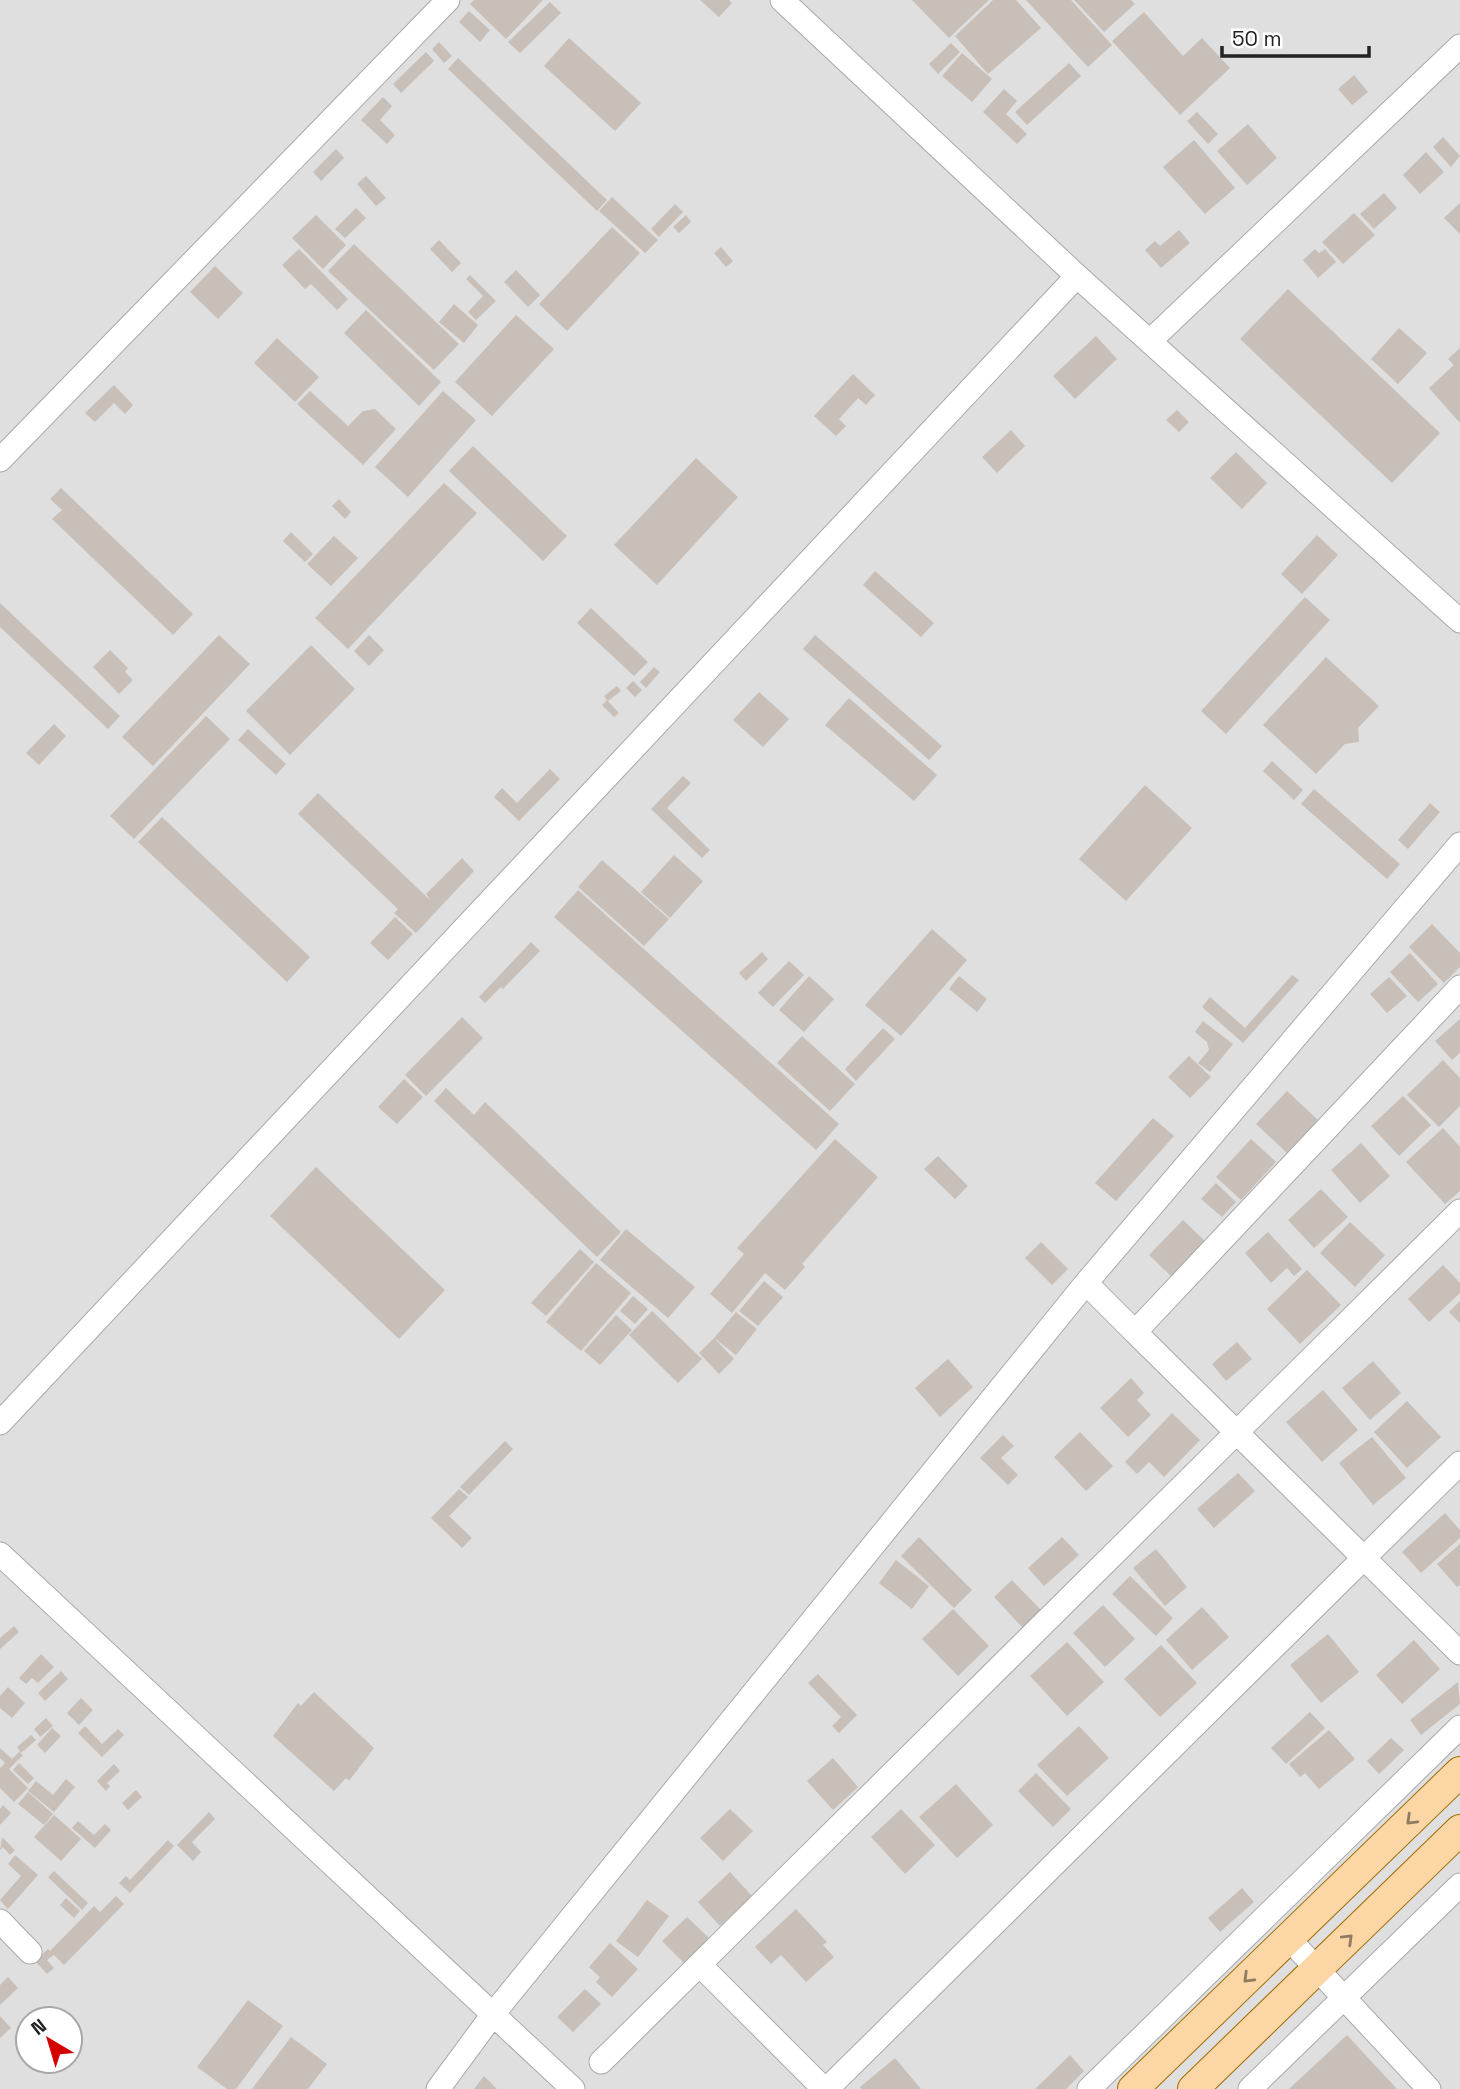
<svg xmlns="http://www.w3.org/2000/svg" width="1460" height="2089" font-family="'Space Grotesk',sans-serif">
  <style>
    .residential { fill: #e0dfdf; fill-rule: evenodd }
    .building { fill: #c7bfb8 }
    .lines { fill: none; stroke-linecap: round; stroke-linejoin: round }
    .minor-casing { stroke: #a9a9a9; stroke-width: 25 }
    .major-casing { stroke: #a06b00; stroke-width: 32 }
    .minor { stroke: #fff; stroke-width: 23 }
    .major { stroke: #fcd6a4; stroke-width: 30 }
    .oneway { stroke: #8f7c63 }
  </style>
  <rect width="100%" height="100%" fill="#f2efe9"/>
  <path class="residential" d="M0,0H1460V2089H0ZM28,2019H70V2061H28Z"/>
  <path class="building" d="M474,0H543L506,39L470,4Z
    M700,0H729L732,3L719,17Z
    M912,0H989L949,38Z
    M993,0H1016L1041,28L988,74L955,36Z
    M1026,0H1071L1112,45L1088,67Z
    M1074,0H1131L1135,4L1104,32Z
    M550,2L561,13L520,53L508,42Z
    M469,11L490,30L480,42L459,22Z
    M1144,12L1183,56L1202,38L1230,68L1180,115L1112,41Z
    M569,38L641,103L615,131L544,66Z
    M439,42L452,56L444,63L432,49Z
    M951,43L960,52L938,74L929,64Z
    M426,52L434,61L401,93L393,84Z
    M962,53L992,79L972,102L942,76Z
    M458,58L607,200L597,211L448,69Z
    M1069,63L1081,76L1027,125L1015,112Z
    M1354,75L1368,92L1352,105L1338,89Z
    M1004,89L1017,101L1006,114L1027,134L1017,144L983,112Z
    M383,97L392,106L380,120L395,135L387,144L361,120Z
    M1197,112L1218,134L1208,144L1187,121Z
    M1248,124L1277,158L1247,185L1217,151Z
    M1443,137L1460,156L1451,167L1433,147Z
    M1194,140L1235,188L1205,214L1163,167Z
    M336,149L344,158L321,181L313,172Z
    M1426,152L1444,172L1420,194L1403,175Z
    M366,176L386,198L376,206L357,184Z
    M1384,193L1397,208L1374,229L1360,214Z
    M612,197L658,240L645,253L599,211Z
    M1460,203V234L1444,218Z
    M675,204L683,212L659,237L651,229Z
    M356,208L366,218L345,238L335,229Z
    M1354,213L1375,235L1343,264L1322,242Z
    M316,215L346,245L323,269L292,238Z
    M686,215L691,222L679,233L673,227Z
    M612,227L640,253L567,331L539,304Z
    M1179,230L1190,243L1161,268L1145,250L1155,241L1160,246Z
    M439,240L461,263L452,272L430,249Z
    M354,244L459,344L434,370L328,271Z
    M721,247L733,261L726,267L714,253Z
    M299,249L348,299L337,310L311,284L305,289L282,265Z
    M1315,249L1319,253L1325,249L1336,262L1318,278L1303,260Z
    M215,266L243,293L218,319L190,292Z
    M516,270L540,295L528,307L504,282Z
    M470,275L496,301L476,320L468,312L483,296L466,279Z
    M1288,289L1440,433L1392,483L1240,339Z
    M454,304L478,325L464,343L439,322Z
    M366,310L441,382L419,406L344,333Z
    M516,315L554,349L492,416L455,382Z
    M1399,328L1427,353L1398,384L1371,359Z
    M1096,336L1117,359L1075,399L1053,376Z
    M277,338L319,377L295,402L254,363Z
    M1460,348V423L1429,388L1454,365L1448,359Z
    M853,374L875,395L866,405L858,398L839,419L846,426L836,436L814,416Z
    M114,385L133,405L125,414L114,403L95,422L85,413Z
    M310,391L348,426L363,411L375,409L396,429L363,465L297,404Z
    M443,391L476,420L408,497L375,467Z
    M1177,410L1189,422L1179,432L1166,420Z
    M1011,430L1025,446L997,473L982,457Z
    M473,446L567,536L543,561L449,471Z
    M1236,452L1267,483L1242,509L1210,478Z
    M696,458L738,497L657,585L614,545Z
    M444,483L477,513L348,649L315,618Z
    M61,488L193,614L173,635L52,519L62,510L50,499Z
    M339,499L351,512L345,519L332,506Z
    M291,532L313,554L305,562L283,541Z
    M1317,535L1338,555L1302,594L1281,574Z
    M334,536L358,558L331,586L307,564Z
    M875,571L934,623L921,637L863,585Z
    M1305,597L1330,620L1226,734L1201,711Z
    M0,603L120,716L108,729L0,627Z
    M591,608L648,662L634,676L577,623Z
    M219,635L250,664L153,766L122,737Z
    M369,635L384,650L369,666L354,651Z
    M815,635L942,746L929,760L803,649Z
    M311,645L355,689L290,755L246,711Z
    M110,650L128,668L125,672L133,680L119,694L93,667Z
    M1326,657L1379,706L1358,728L1359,742L1345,744L1316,774L1263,725Z
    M654,667L660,672L646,688L640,682Z
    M633,681L642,690L635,697L626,688Z
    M617,686L621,691L608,701L604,696Z
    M759,692L789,719L763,747L733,720Z
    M849,698L937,775L914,801L825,725Z
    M607,700L619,713L614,717L602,705Z
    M206,716L230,739L134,839L110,816Z
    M54,724L66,736L39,765L26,753Z
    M248,729L286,764L276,775L238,740Z
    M1272,761L1303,790L1294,800L1263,771Z
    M550,769L560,779L519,821L494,797L502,788L517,803Z
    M683,776L691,783L667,808L710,850L702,858L651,809Z
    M1145,785L1192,828L1126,901L1079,859Z
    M1314,789L1400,864L1387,879L1301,804Z
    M318,793L431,901L426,894L462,858L474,871L416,933L394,913L398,909L298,814Z
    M1430,803L1440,812L1408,849L1398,840Z
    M162,817L310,957L287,982L138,842Z
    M674,855L703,881L670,918L641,892Z
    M602,860L669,919L644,946L578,887Z
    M578,890L839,1124L816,1150L554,917Z
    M395,917L413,934L388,960L370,943Z
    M1432,924L1460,953V967L1444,983L1409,947Z
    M932,929L967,960L901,1036L865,1005Z
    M531,942L540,951L503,989L501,987L485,1003L479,997Z
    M762,952L768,959L746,981L739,973Z
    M1410,953L1438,984L1418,1002L1390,972Z
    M789,961L804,975L773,1007L758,993Z
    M1292,975L1299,980L1243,1043L1202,1007L1210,997L1245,1028Z
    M809,976L834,999L804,1032L779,1010Z
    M959,976L987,999L977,1012L949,989Z
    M1389,977L1407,996L1387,1013L1370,994Z
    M462,1017L483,1038L426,1096L405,1075Z
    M1460,1019V1053L1452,1060L1435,1041Z
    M1203,1021L1233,1044L1210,1072L1198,1063L1209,1050L1207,1042L1195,1032Z
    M883,1028L895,1039L856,1081L845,1069Z
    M802,1036L855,1084L830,1111L777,1063Z
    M1189,1056L1211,1077L1190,1098L1168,1077Z
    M1443,1060L1460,1078V1106L1439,1127L1407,1095Z
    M404,1079L423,1097L397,1124L378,1107Z
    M446,1088L474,1115L485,1102L621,1232L597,1257L434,1101Z
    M1287,1091L1318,1120L1287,1153L1256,1124Z
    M1403,1096L1431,1125L1399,1156L1371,1126Z
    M1153,1118L1174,1136L1116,1201L1095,1183Z
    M1443,1128L1460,1147V1191L1445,1204L1406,1162Z
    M835,1139L878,1177L802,1264L805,1267L785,1290L765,1273L732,1313L710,1294L744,1254L737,1248Z
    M1251,1139L1276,1162L1241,1200L1216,1177Z
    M1361,1143L1390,1176L1360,1203L1331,1170Z
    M938,1156L968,1186L955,1199L924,1169Z
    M316,1167L445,1290L399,1339L270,1216Z
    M1216,1183L1236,1202L1222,1217L1201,1199Z
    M1321,1189L1348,1217L1314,1248L1288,1220Z
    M1183,1220L1206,1242L1172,1277L1149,1255Z
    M1350,1222L1385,1255L1355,1287L1320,1253Z
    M626,1229L695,1287L668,1318L600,1260Z
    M1268,1232L1302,1269L1294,1276L1287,1268L1271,1283L1245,1253Z
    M1041,1242L1068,1269L1052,1285L1025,1258Z
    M580,1249L594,1262L546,1316L531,1303Z
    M596,1263L631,1293L581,1351L546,1322Z
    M1443,1265L1460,1283V1293L1429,1322L1408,1299Z
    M1307,1270L1341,1305L1300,1344L1267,1309Z
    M764,1281L783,1297L758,1326L739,1311Z
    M633,1296L648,1309L635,1324L620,1311Z
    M1460,1301V1323L1449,1312Z
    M652,1311L702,1359L678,1383L629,1335Z
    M736,1312L757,1329L736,1355L714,1338Z
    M616,1315L632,1330L600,1365L584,1351Z
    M714,1338L734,1359L719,1374L699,1353Z
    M1237,1342L1252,1359L1226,1381L1212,1364Z
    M948,1359L973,1387L940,1417L915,1388Z
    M1373,1361L1401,1393L1370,1420L1342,1388Z
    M1131,1378L1144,1393L1137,1400L1151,1415L1128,1437L1100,1408Z
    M1323,1390L1358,1430L1322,1462L1286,1422Z
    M1407,1401L1441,1437L1407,1468L1374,1432Z
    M1172,1413L1200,1440L1164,1477L1149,1462L1137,1474L1125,1462Z
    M1080,1432L1113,1466L1086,1491L1054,1457Z
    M1003,1435L1014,1446L1001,1458L1018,1475L1008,1485L980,1458Z
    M1372,1437L1406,1478L1373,1505L1339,1463Z
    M505,1441L513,1449L469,1495L460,1487Z
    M1238,1473L1255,1491L1214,1528L1197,1509Z
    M459,1489L468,1497L449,1516L472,1538L462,1548L431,1518Z
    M1445,1513L1460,1530V1538L1421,1573L1402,1552Z
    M919,1537L972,1590L954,1608L901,1556Z
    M1062,1537L1079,1555L1044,1586L1028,1568Z
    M1460,1544V1585L1457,1587L1437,1564Z
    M1156,1549L1187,1587L1165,1606L1133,1568Z
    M896,1560L929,1586L912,1609L879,1583Z
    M1130,1576L1173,1618L1156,1636L1112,1594Z
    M1012,1580L1042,1611L1023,1628L994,1597Z
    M1103,1605L1135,1639L1105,1667L1073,1633Z
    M1202,1607L1229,1637L1192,1670L1166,1640Z
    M953,1609L989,1646L958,1676L922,1639Z
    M14,1626L19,1632L0,1649V1638Z
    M1328,1634L1359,1672L1321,1703L1290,1665Z
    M1414,1640L1440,1669L1402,1704L1376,1675Z
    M1067,1642L1104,1682L1067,1716L1030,1676Z
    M1161,1645L1197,1683L1160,1717L1124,1679Z
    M41,1654L54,1667L38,1683L32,1678L26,1684L19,1678Z
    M61,1671L68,1679L45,1701L38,1693Z
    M818,1674L857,1715L839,1733L832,1726L841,1717L808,1683Z
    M1458,1682L1460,1704L1421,1735L1410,1720Z
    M8,1687L25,1703L12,1718L0,1708V1696Z
    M314,1692L374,1748L349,1781L346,1778L334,1791L273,1736L298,1703L301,1706Z
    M81,1698L93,1710L79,1725L67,1713Z
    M1310,1712L1325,1728L1286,1764L1271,1748Z
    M46,1718L53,1726L40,1737L34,1729Z
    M85,1726L102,1744L118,1729L124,1735L102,1757L78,1733Z
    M1079,1726L1109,1758L1067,1796L1037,1765Z
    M52,1728L61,1736L45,1753L37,1745Z
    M1329,1730L1355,1759L1319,1789L1305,1773L1300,1777L1289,1764Z
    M31,1735L36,1740L21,1753L17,1747Z
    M1391,1738L1404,1750L1379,1774L1367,1761Z
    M0,1748L12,1759L19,1752L23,1755L9,1769L28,1788L14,1802L0,1788V1768L5,1763L0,1758Z
    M833,1758L858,1787L833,1810L807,1781Z
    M19,1763L34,1778L28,1784L13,1770Z
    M114,1764L120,1771L107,1783L110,1786L106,1791L97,1781Z
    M1036,1773L1071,1809L1053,1827L1018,1791Z
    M66,1779L75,1787L54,1812L28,1791L36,1781L53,1795Z
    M956,1784L993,1825L957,1858L919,1817Z
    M136,1790L142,1797L128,1810L122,1803Z
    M28,1792L53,1814L44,1825L18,1804Z
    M3,1805L11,1813L0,1825V1809Z
    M730,1809L753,1831L723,1861L700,1838Z
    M901,1809L935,1845L905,1874L871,1837Z
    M209,1812L215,1819L192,1842L201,1852L193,1861L177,1845Z
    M54,1815L81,1839L61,1861L34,1837Z
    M78,1821L94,1835L105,1824L111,1830L95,1848L72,1828Z
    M2,1837L15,1850L10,1855L3,1847L0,1850Z
    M168,1840L174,1846L130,1893L119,1883L126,1876L130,1880Z
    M15,1855L38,1875L8,1909L0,1900L21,1876L8,1864Z
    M54,1871L88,1903L82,1910L48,1877Z
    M730,1872L752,1896L720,1926L698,1902Z
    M1242,1888L1254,1902L1220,1932L1208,1918Z
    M116,1896L124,1904L64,1965L54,1955L47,1960L54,1968L47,1974L35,1961L48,1949L50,1951L94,1906L100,1912Z
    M66,1898L80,1911L74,1918L60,1905Z
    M647,1900L669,1916L638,1957L616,1941Z
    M796,1909L827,1942L823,1945L834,1957L806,1982L781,1955L771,1964L755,1947Z
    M687,1917L709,1938L684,1963L662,1941Z
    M610,1943L638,1969L612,1997L596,1982L600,1977L589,1967Z
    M8,1977L18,1988L0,2005V1985Z
    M585,1989L601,2004L573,2032L557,2017Z
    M248,2000L283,2026L236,2089H227L197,2067Z
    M0,2016L11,2028L0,2038Z
    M1347,2035L1397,2089H1289Z
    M291,2037L327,2064L308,2089H252Z
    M1070,2055L1084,2071L1066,2089H1035Z
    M895,2058L921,2089H861L860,2087Z
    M484,2076L497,2089H474Z"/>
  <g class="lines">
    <defs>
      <path id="minor" d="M782,0L1077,276L1460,621
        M1150,341L1460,46
        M0,460L448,0
        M1460,987L1135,1332L1460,1653
        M1086,1283L1135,1332
        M0,1423L1077,276
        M0,1554L573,2089
        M0,1921L30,1952
        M1289,1939L1429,2089
        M700,1965L824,2089
        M601,2062L1460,1211
        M438,2089L494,2013L1086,1283L1460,844
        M827,2089L1460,1463
        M1089,2089L1460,1727
        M1250,2089L1460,1885"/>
      <path id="major" d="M1133,2089L1460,1772
        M1193,2089L1460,1830"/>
    </defs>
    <use href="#minor" class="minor-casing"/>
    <use href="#major" class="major-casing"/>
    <use href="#minor" class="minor"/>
    <use href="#major" class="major"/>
  </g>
  <defs><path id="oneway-chevron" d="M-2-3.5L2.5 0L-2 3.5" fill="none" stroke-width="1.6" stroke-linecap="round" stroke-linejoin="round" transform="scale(1.75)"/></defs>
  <g class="oneway">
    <use href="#oneway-chevron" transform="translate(1411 1820) rotate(136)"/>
    <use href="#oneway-chevron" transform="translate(1348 1939) rotate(-44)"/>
    <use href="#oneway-chevron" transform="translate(1248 1978) rotate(136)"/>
  </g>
  <g transform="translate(49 2040) rotate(322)"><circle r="33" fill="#ffffff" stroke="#a7a7a7" stroke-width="2"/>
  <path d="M0-5L12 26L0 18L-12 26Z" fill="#d40000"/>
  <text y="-10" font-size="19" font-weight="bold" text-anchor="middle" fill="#222222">N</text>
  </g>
  <path d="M1222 46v10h147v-10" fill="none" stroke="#222222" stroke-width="3.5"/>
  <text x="1232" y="46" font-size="21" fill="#222222" stroke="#ffffff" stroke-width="5" paint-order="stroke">50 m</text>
</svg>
